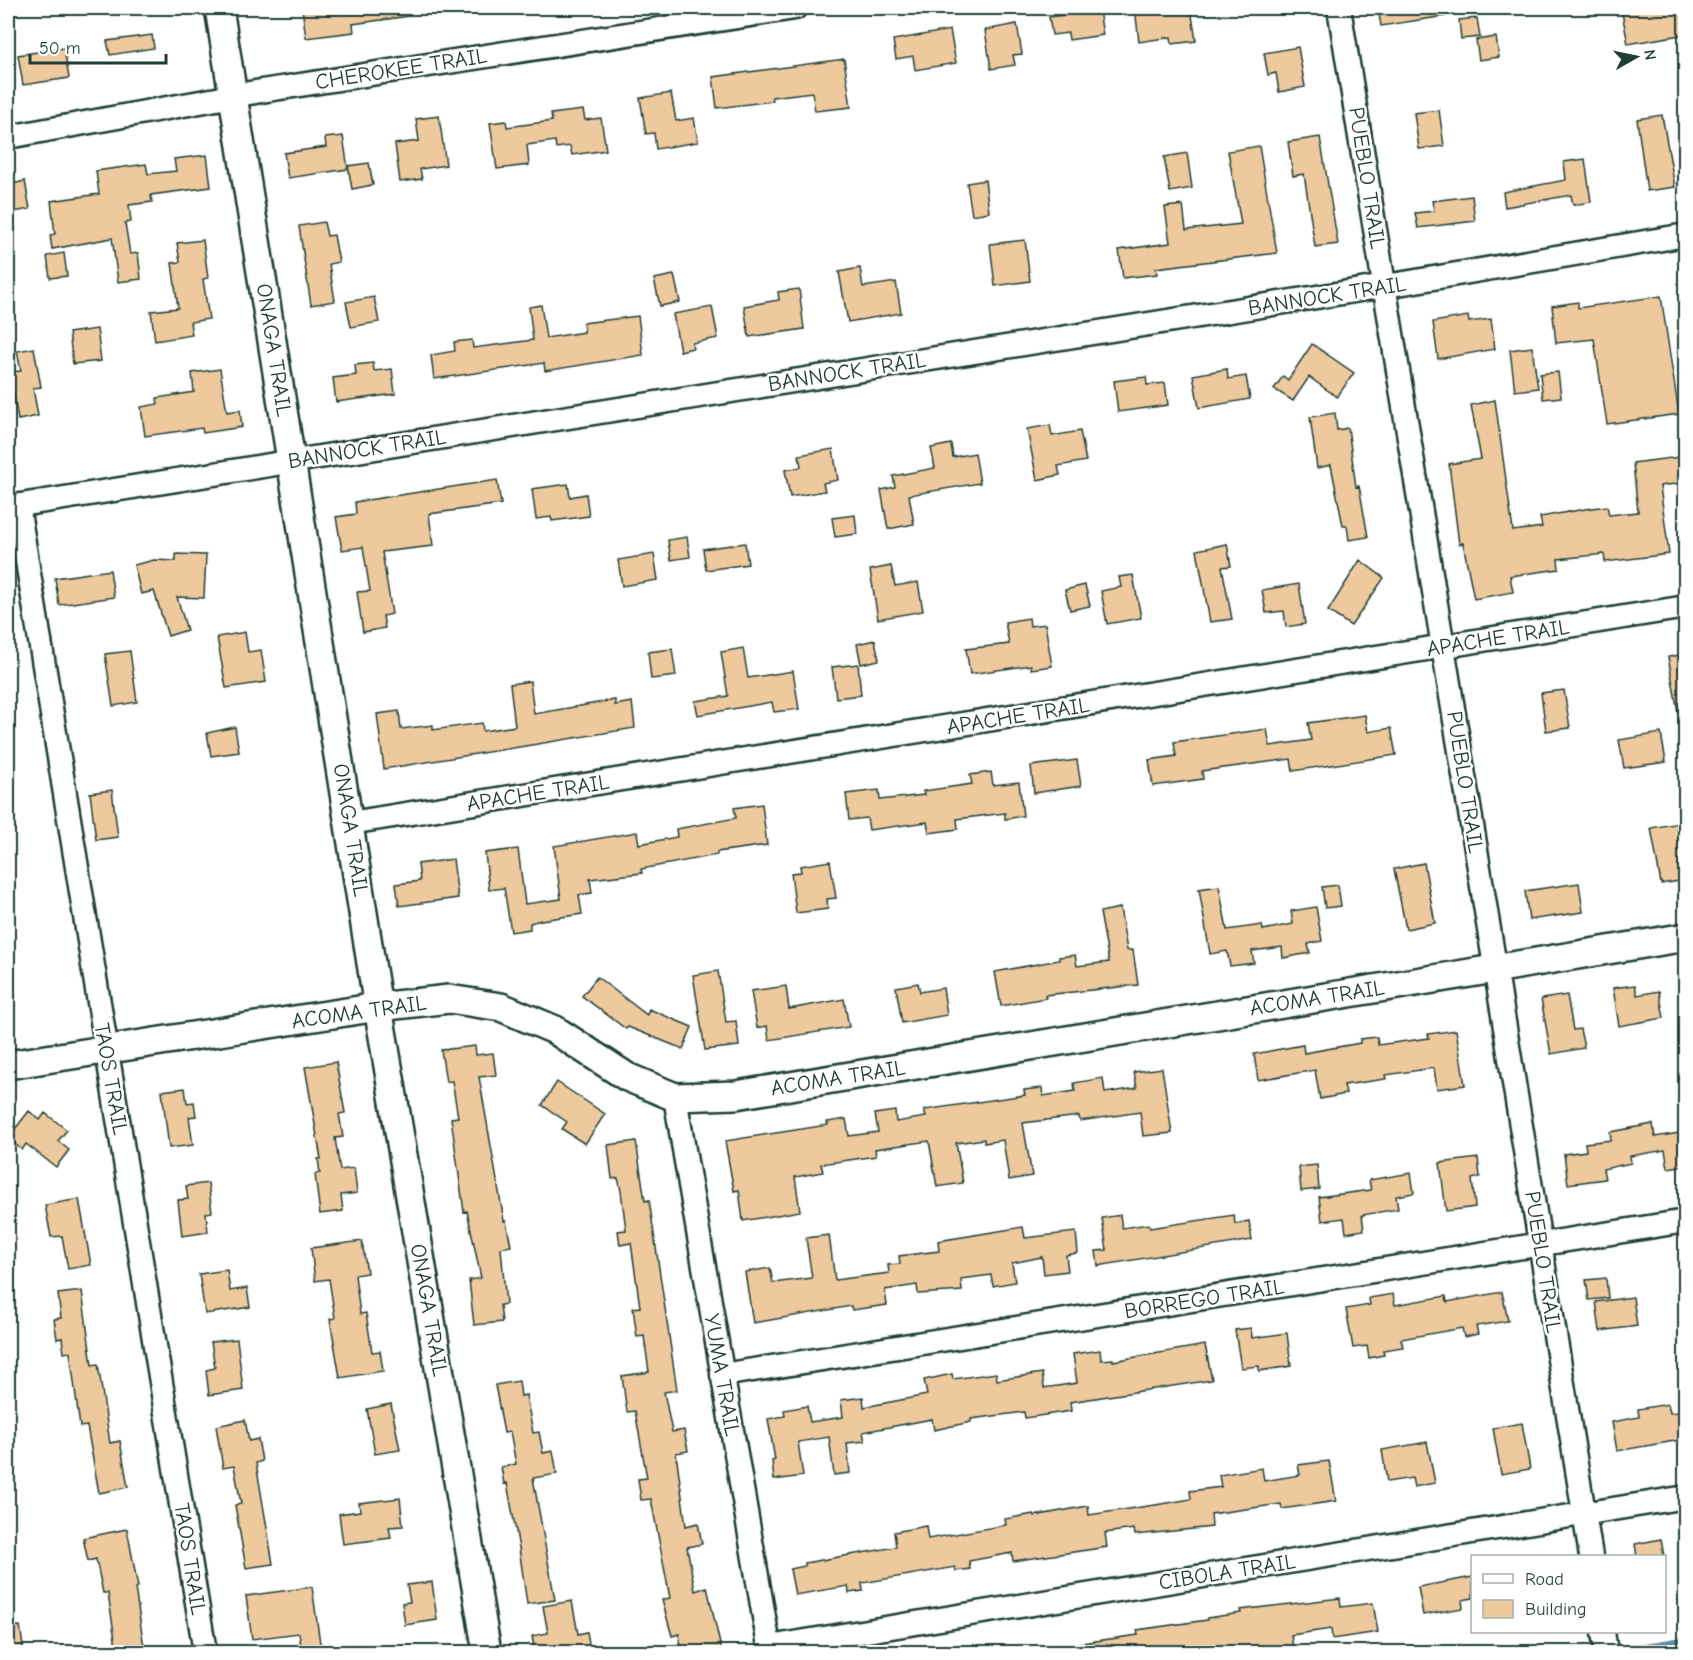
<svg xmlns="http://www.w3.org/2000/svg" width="1693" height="1660" font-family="'Comic Neue',sans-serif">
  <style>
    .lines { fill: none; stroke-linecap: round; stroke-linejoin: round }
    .stream { stroke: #608ca1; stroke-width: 5 }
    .building { fill: #edc99d; stroke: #1f3d34; stroke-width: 1.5 }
    .minor-casing { stroke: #1f3d34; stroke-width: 27 }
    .tertiary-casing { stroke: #1f3d34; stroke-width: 32 }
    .minor { stroke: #fff; stroke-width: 22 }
    .tertiary { stroke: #fff; stroke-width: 27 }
    .labels { text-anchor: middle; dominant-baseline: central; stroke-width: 5; stroke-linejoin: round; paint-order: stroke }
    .street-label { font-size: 22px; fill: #1f3d34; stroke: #fff }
  </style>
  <rect width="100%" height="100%" fill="#fff"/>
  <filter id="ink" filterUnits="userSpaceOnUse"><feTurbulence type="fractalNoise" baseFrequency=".0167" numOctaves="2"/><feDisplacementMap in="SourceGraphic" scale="12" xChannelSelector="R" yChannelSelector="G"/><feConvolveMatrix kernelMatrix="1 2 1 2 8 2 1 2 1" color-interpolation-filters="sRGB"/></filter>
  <g filter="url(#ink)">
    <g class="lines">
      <path class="stream" d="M1611,1651L1686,1639"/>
    </g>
    <path class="building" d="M302,8H409V16L353,24L354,32L306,38Z
      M1135,8H1160L1161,13L1191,9L1196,41L1172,44L1171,37L1139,42Z
      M1378,8H1444L1445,16L1381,26Z
      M1621,8H1686V34L1628,44Z
      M1099,10L1103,35L1069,40L1068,33L1052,35L1049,17Z
      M1477,18L1480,37L1461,39L1459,20Z
      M1017,24L1022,54L1013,55L1015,65L991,69L985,30Z
      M950,30L956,63L915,70L913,56L896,59L893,40Z
      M152,35L154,48L110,55L107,41Z
      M1496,37L1499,57L1479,60L1476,40Z
      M1298,47L1305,87L1279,92L1276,73L1268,75L1264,53Z
      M64,48L69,78L23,85L18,55Z
      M844,59L851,107L815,111L812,92L772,97L773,101L717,108L713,77Z
      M671,93L676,121L694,118L698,142L656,149L654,133L646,134L640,98Z
      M583,110L585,120L601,118L606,150L572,155L570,146L556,148L555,141L527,145L529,165L497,169L490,123L506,121L507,127L552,121L551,114Z
      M1439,110L1444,146L1419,149L1414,113Z
      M1662,115L1675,187L1647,191L1637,119Z
      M439,116L446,165L420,169L422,179L400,182L395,144L419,141L416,119Z
      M343,136L348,169L288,178L284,153L326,147L325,138Z
      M1320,137L1338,244L1315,247L1304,174L1293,176L1288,142Z
      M1259,146L1277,253L1156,268L1157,274L1123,278L1119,250L1170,243L1165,207L1183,205L1186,230L1241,224L1228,151Z
      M1187,153L1192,188L1170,192L1164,157Z
      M207,155L211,187L151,195L152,202L129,205L131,222L125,223L130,254L138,253L141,279L118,282L112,238L52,249L50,235L55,234L51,201L99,194L96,171L146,164L148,174L176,171L174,159Z
      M1585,159L1591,202L1573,205L1571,195L1505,207L1503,192L1566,180L1564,162Z
      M369,163L373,185L352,189L348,166Z
      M985,180L989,212L972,215L967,183Z
      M25,181L30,209L8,213V185Z
      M1472,196L1475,221L1418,228L1415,213L1434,211L1432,201Z
      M324,222L327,236L334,235L339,262L329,264L335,301L311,305L299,226Z
      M203,240L208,278L203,279L209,319L190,322L192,335L155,341L151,311L178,308L172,263L180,262L177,243Z
      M1025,240L1030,281L995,286L990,244Z
      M64,253L67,276L50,278L47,256Z
      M860,268L863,287L896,282L901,313L848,322L839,272Z
      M674,275L680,302L660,306L654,279Z
      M799,289L804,329L749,337L744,306L779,300L778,292Z
      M1661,296L1679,414L1607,424L1594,339L1556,343L1552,306L1578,302V308Z
      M374,297L379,322L351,327L346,302Z
      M541,305L546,338L584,332L583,323L638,316L643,355L545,371L544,363L434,379L431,355L455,351L454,342L472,340L473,348L533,340L529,307Z
      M712,307L718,338L692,343L693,348L680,351L673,314Z
      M1468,316L1469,322L1491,319L1495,349L1438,359L1433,322Z
      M97,329L101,361L73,364L69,333Z
      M1312,344L1354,373L1337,397L1309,377L1293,401L1274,389L1283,376L1288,380Z
      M1532,347L1538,388L1515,391L1510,350Z
      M34,348L41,387L33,388L38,416L18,420L10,372L21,371L17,351Z
      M373,363L374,371L392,369L395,394L336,402L333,378L356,375L355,365Z
      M220,369L227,412L240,410L242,427L203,433L202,428L145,436L141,407L158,404L157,398L194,392L192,373Z
      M1227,369L1228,379L1246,376L1250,399L1199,408L1193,375Z
      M1558,372L1561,397L1543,399L1540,374Z
      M1146,377L1147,385L1165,383L1168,405L1118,412L1114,381Z
      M1495,400L1513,531L1542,527L1540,517L1585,509L1607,506L1609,515L1638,512L1633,463L1679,457L1682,483L1660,486L1669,554L1605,562L1604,554L1558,559L1559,569L1510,576L1513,592L1474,599L1463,543L1459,544L1449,464L1481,459L1471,405Z
      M1335,413L1337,430L1348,428L1356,487L1359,486L1368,537L1349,540L1347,526H1343L1331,465L1317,468L1310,417Z
      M1050,425L1052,436L1080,431L1086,461L1058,466L1060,475L1037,480L1027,429Z
      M951,444L953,457L975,453L980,483L909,495L914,524L888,529L881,490L895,487L893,476L935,468L931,448Z
      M833,449L838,480L823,483L825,491L790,497L785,470L801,467L799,455Z
      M497,480L501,504L429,514L433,546L382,552L392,614L383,616L385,628L363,632L357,592L370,591L363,547L342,550L336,517L356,514L355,502Z
      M568,484L570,497L586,494L589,516L552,521L551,517L536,519L532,489Z
      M855,515L857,534L835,537L832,518Z
      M687,537L690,557L671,560L668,540Z
      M745,543L748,564L706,570L703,549Z
      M1227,544L1231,566L1222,567L1232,619L1210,622L1197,550Z
      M176,554L206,555L204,598L177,597L187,630L168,636L154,591L141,594L134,565L154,560L176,561Z
      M654,554L658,580L622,586L618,560Z
      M1360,560L1384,578L1351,626L1328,611Z
      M891,566L895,586L918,582L923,611L878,619L870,570Z
      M110,570L114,597L59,605L55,578Z
      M1133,575L1141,618L1107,624L1101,591L1121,587L1119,577Z
      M1299,584L1305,624L1286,627L1284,611L1266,613L1262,590Z
      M1085,585L1090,606L1070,610L1065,590Z
      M1029,618L1030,626L1045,624L1052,666L1031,669V665L970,674L966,649L1009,644L1005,622Z
      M245,632L248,652L261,650L266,682L226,688L217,637Z
      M875,640L879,660L861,664L857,644Z
      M743,648L748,678L793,671L799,709L774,712L772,702L698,715L695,701L728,696L721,652Z
      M672,649L676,676L651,679L648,652Z
      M130,651L137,702L113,706L105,654Z
      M1686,654V711L1678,712L1668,657Z
      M858,664L861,695L836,698L832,667Z
      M530,681L534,714L615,700V705L632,702L635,728L384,769L377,714L399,711L401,729L433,725V730L482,723L483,731L515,726L510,684Z
      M1564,690L1570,728L1546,731L1541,693Z
      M1365,715L1368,732L1391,728L1396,755L1293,771L1291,759L1202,771L1203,779L1153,786L1149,760L1176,756L1174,742L1267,729L1270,746L1311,740L1308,723Z
      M235,727L239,752L211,756L207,733Z
      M1661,733L1666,762L1624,768L1619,740Z
      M1077,760L1081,786L1034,793L1031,766Z
      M991,772L993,785L1019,782L1023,816L1005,819V813L957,819L958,829L929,833L927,822L869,830L867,818L849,820L846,794L879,790L880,800L924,795L923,791L972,784L970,775Z
      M112,790L118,837L96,840L90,793Z
      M762,804L767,845L717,852V855L641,869L642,873L590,879L592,893L579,895L582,914L541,920L530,923V929L511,932L504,888L489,890L485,853L518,849L525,904L561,899L554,846L637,832L639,844L677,837L676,829L736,818L734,808Z
      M1679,823L1686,860V880L1661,884L1651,828Z
      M453,859L458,898L399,906L396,884L420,881L418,864Z
      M830,861L836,898L827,899L828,909L796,913L791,873L801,872L800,866Z
      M1424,863L1435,923L1406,929L1394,869Z
      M1579,883L1583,912L1529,920L1525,891Z
      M1338,885L1341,906L1325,908L1322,887Z
      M1219,886L1227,930L1262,925L1263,930L1293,924L1291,911L1316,907L1322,941L1308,944L1310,953L1283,958L1282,947L1252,951L1254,963L1230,966L1227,951L1210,954L1199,889Z
      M1120,908L1127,950H1133L1138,985L1045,995L1046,998L1001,1006L995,972L1059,960V957L1075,955L1077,966L1109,962L1100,912Z
      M718,971L726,1022L736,1021L739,1046L705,1050L693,975Z
      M597,977L647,1015L649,1009L692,1027L683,1049L628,1027L626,1029L582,996Z
      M918,983L920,992L943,988L947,1015L902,1023L896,987Z
      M1635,985L1637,995L1659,991L1664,1018L1619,1026L1613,988Z
      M786,986L789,1009L844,999L849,1027L769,1040L767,1026L757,1028L751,991Z
      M1567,995L1573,1030L1580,1029L1584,1048L1551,1054L1541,999Z
      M1456,1030L1465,1085L1437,1089L1434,1068L1385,1075L1386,1079L1344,1085L1346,1094L1320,1099L1315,1070L1258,1080L1254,1054L1303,1045L1304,1053L1360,1043V1039L1377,1037L1378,1045L1429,1038L1428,1034Z
      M475,1046L476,1055L493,1053L496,1075L479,1077L504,1221H506L511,1246L501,1248L506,1304L500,1305L502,1322L474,1325L469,1280L481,1278L467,1211L464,1212L451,1118L458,1117L452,1081L446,1082L441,1050Z
      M336,1062L345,1113L339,1114L343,1137L335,1138L340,1170L354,1168L357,1193L341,1195L343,1211L320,1214L315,1174L320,1173L318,1159H321L305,1067Z
      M1162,1068L1172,1133L1143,1136L1140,1112L1080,1121L1079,1116L1023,1123L1032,1176L1009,1180L1003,1140L984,1143V1139L956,1143L963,1183L937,1187L929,1141L875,1149L876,1156L821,1164L823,1172L795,1177L800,1211L743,1221L739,1190L734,1191L725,1141L828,1125L827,1122L846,1119L849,1136L878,1132L875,1114L895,1111L896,1122L926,1117L924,1110L1025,1095L1024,1090L1042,1088L1043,1096L1075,1091L1074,1083L1103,1078L1105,1093L1137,1088L1134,1072Z
      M557,1082L605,1114L585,1144L562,1129L567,1122L542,1105Z
      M185,1088L187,1103L194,1102L196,1116L189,1117L193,1145L169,1148L162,1091Z
      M29,1111L40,1120L45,1113L67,1130L58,1141L69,1150L56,1167L26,1144L22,1150L8,1138Z
      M1653,1124L1655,1137L1686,1132V1165L1668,1168L1665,1150L1630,1156L1631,1163L1603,1169L1605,1179L1568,1184L1564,1154L1586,1151L1585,1143L1611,1140L1610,1132Z
      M636,1141L645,1201L649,1200L677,1390L664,1392L672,1432L684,1430L688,1451L676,1453L686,1526L698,1523L702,1544L687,1547L695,1591L707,1587L722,1653H682L679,1634L672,1636L662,1600L670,1598L651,1499L641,1500L638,1479L647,1478L635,1411L627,1412L622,1376L649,1372L644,1336L637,1337L633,1308L640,1307L631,1243L620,1245L618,1231L626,1230L621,1191L618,1178L612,1179L608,1145Z
      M1478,1158L1480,1177L1472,1179L1475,1207L1446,1211L1440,1163Z
      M1317,1165L1319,1189L1301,1191L1299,1167Z
      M1411,1173L1414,1193L1396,1196L1398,1209L1362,1215L1364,1230L1346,1233L1344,1218L1322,1221L1319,1197L1371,1190L1369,1180Z
      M208,1183L212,1212L206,1213L208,1232L182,1236L178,1200L188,1199L186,1186Z
      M79,1199L91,1265L68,1269L62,1236L51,1237L45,1205Z
      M1120,1215L1122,1228L1149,1224L1150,1228L1234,1215L1235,1224L1249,1221L1252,1240L1098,1266L1096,1251L1107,1250L1102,1218Z
      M1023,1227L1025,1238L1076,1232L1078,1253L1066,1255L1068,1271L1044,1274L1042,1257L1012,1263L1015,1282L993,1286L991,1275L961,1279L962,1291L918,1294L917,1285L885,1290L887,1305L852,1310L851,1306L753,1323L745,1272L770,1268L773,1283L812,1278L806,1238L829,1235L835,1280L889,1273L888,1265L900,1264L899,1256L939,1251L938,1241Z
      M362,1241L367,1273L355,1275L360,1314L366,1313L372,1352L380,1351L383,1371L340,1378L330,1319L335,1318L329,1279L315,1281L311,1248Z
      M227,1270L230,1291L247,1288L250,1307L205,1314L199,1274Z
      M1606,1278L1608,1298L1589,1300L1586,1280Z
      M82,1291L92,1365L98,1364L110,1443L120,1441L128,1487L99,1493L87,1426L80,1427L70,1352L64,1353L62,1338L57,1339L54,1319L61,1318L58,1294Z
      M1502,1292L1508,1321L1476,1326L1478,1334L1464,1337L1462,1328L1401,1339L1403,1347L1383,1350L1384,1355L1369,1358L1367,1346L1353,1348L1346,1309L1370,1305L1369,1298L1393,1294L1395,1305L1446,1296L1447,1302Z
      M1633,1297L1637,1326L1600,1331L1596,1302Z
      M1251,1328L1252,1338L1287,1333L1291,1366L1259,1371V1366L1241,1368L1235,1330Z
      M237,1339L243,1390L209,1395L206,1370L215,1368L211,1342Z
      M1205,1345L1212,1380L1070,1402L1071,1411L1025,1418L1024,1412L971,1419V1422L934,1430L932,1419L863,1432L865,1441L847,1443L850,1473L834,1475L829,1437L798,1442L803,1476L774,1480L772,1461L775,1460L768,1419L785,1416L784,1410L807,1406L810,1422L843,1417L841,1400L863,1397L864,1407L927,1395L924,1380L952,1374L953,1379L996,1373L997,1380L1042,1373L1044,1388L1077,1383L1073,1354L1100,1350L1101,1360L1113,1359V1361Z
      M519,1381L521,1396L526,1395L533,1433L539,1432L543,1453L553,1451L557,1474L533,1478L555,1600L527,1604L519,1548L507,1483L504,1484L501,1467L516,1464L510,1432L504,1433L495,1385Z
      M391,1404L400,1450L375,1454L367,1409Z
      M1668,1404L1670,1413L1686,1411V1439L1617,1451L1612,1422L1639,1417L1638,1409Z
      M245,1420L249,1441L258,1439L262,1461L256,1463L273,1564L246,1568L235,1505L241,1504L234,1466L223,1468L216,1426Z
      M1522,1423L1530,1469L1501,1474L1493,1428Z
      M1427,1442L1435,1483L1414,1487L1412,1478L1387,1482L1382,1450Z
      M1329,1461L1336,1501L1282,1509L1281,1504L1211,1514L1212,1527L1135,1535L1134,1529L1105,1533L1107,1547L1013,1561L1012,1553L969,1561L970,1569L956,1571L955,1567L862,1583L863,1591L849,1593L848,1586L795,1595L790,1569L805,1566V1563L896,1547L894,1532L926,1526L928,1539L1006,1525L1005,1519L1034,1514V1516L1088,1506L1089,1515L1168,1503L1191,1499L1190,1491L1221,1487L1219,1475L1262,1468L1264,1481L1300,1475L1298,1465Z
      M400,1498L403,1526L389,1527L391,1538L343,1544L339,1514L360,1511L359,1503Z
      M127,1529L138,1587L135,1588L145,1653H117L108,1593H103L96,1559L88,1561L83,1538Z
      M1661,1539L1664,1557H1637L1635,1544Z
      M1473,1577V1598L1462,1600L1463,1608L1423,1615L1418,1587Z
      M432,1582L437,1620L405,1625L402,1603L410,1602L407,1585Z
      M312,1587L321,1650L302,1653L299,1633L252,1639L246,1596Z
      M1340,1598L1341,1607L1373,1603L1378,1632L1332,1639L1331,1629L1291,1635L1294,1653H1076L1075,1644L1138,1635L1137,1630L1207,1620V1618L1241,1613L1240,1610Z
      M572,1601L578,1634L587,1632L590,1649L572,1653H535L532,1636L548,1633L543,1606Z
      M20,1626L24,1653H8V1627Z"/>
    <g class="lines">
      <defs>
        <path id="minor" d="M1339,8L1591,1556
          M8,137L255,92L795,8
          M18,506L205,1652
          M8,507L1404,283L1686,235
          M350,823L1686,607
          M675,1097L770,1652
          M722,1375L1686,1221
          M1603,1632L1606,1652
          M769,1647L1686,1497"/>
        <path id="tertiary" d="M219,8L378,1007L487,1652
          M8,1065L378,1007L449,999L501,1007L555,1030L627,1077L675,1097L736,1095L1686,937"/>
      </defs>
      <use href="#minor" class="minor-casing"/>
      <use href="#tertiary" class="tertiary-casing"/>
      <use href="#minor" class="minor"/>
      <use href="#tertiary" class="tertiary"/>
    </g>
  </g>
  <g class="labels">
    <g class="street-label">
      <text transform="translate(401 69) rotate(-9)">CHEROKEE TRAIL</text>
      <text transform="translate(1367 178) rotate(81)">PUEBLO TRAIL</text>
      <text transform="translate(1327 296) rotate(-9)">BANNOCK TRAIL</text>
      <text transform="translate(274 350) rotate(81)">ONAGA TRAIL</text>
      <text transform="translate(847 372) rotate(-9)">BANNOCK TRAIL</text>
      <text transform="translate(367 449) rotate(-9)">BANNOCK TRAIL</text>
      <text transform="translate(1498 638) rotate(-9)">APACHE TRAIL</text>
      <text transform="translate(1018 716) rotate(-9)">APACHE TRAIL</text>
      <text transform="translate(1465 782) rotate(81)">PUEBLO TRAIL</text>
      <text transform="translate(538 793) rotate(-9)">APACHE TRAIL</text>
      <text transform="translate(351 830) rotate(81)">ONAGA TRAIL</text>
      <text transform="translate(1317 998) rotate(-9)">ACOMA TRAIL</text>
      <text transform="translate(359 1012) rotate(-8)">ACOMA TRAIL</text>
      <text transform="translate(838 1078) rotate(-9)">ACOMA TRAIL</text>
      <text transform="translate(111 1079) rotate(80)">TAOS TRAIL</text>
      <text transform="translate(1543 1262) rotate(81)">PUEBLO TRAIL</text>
      <text transform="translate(1204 1299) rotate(-9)">BORREGO TRAIL</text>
      <text transform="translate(429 1310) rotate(80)">ONAGA TRAIL</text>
      <text transform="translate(722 1375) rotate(80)">YUMA TRAIL</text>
      <text transform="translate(190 1559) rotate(81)">TAOS TRAIL</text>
      <text transform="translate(1227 1572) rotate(-9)">CIBOLA TRAIL</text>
    </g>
  </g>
  <rect width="1693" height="1660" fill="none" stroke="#fff" stroke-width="30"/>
  <rect x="15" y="15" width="1663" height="1630" fill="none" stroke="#1f3d34" stroke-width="2" filter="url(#ink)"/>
  <rect x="1471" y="1555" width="195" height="78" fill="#ffffff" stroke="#a5b1ae" stroke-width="1.5"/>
  <rect x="1483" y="1574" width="30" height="9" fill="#ffffff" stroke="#a5b1ae" stroke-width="1.5"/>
  <text x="1525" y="1585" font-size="18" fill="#1f3d34">Road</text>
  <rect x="1483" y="1600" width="30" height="18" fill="#edc99d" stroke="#a5b1ae" stroke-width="1.5"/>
  <text x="1525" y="1615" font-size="18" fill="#1f3d34">Building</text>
  <g transform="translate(1636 57) rotate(81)" stroke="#ffffff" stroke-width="4.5" paint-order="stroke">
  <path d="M0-4.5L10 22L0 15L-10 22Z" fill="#1f3d34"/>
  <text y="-9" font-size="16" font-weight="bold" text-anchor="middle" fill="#1f3d34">N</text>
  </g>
  <path d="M30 54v9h136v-9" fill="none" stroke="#1f3d34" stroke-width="3"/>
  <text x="39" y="54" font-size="18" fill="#1f3d34" stroke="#ffffff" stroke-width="4.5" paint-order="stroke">50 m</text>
</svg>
